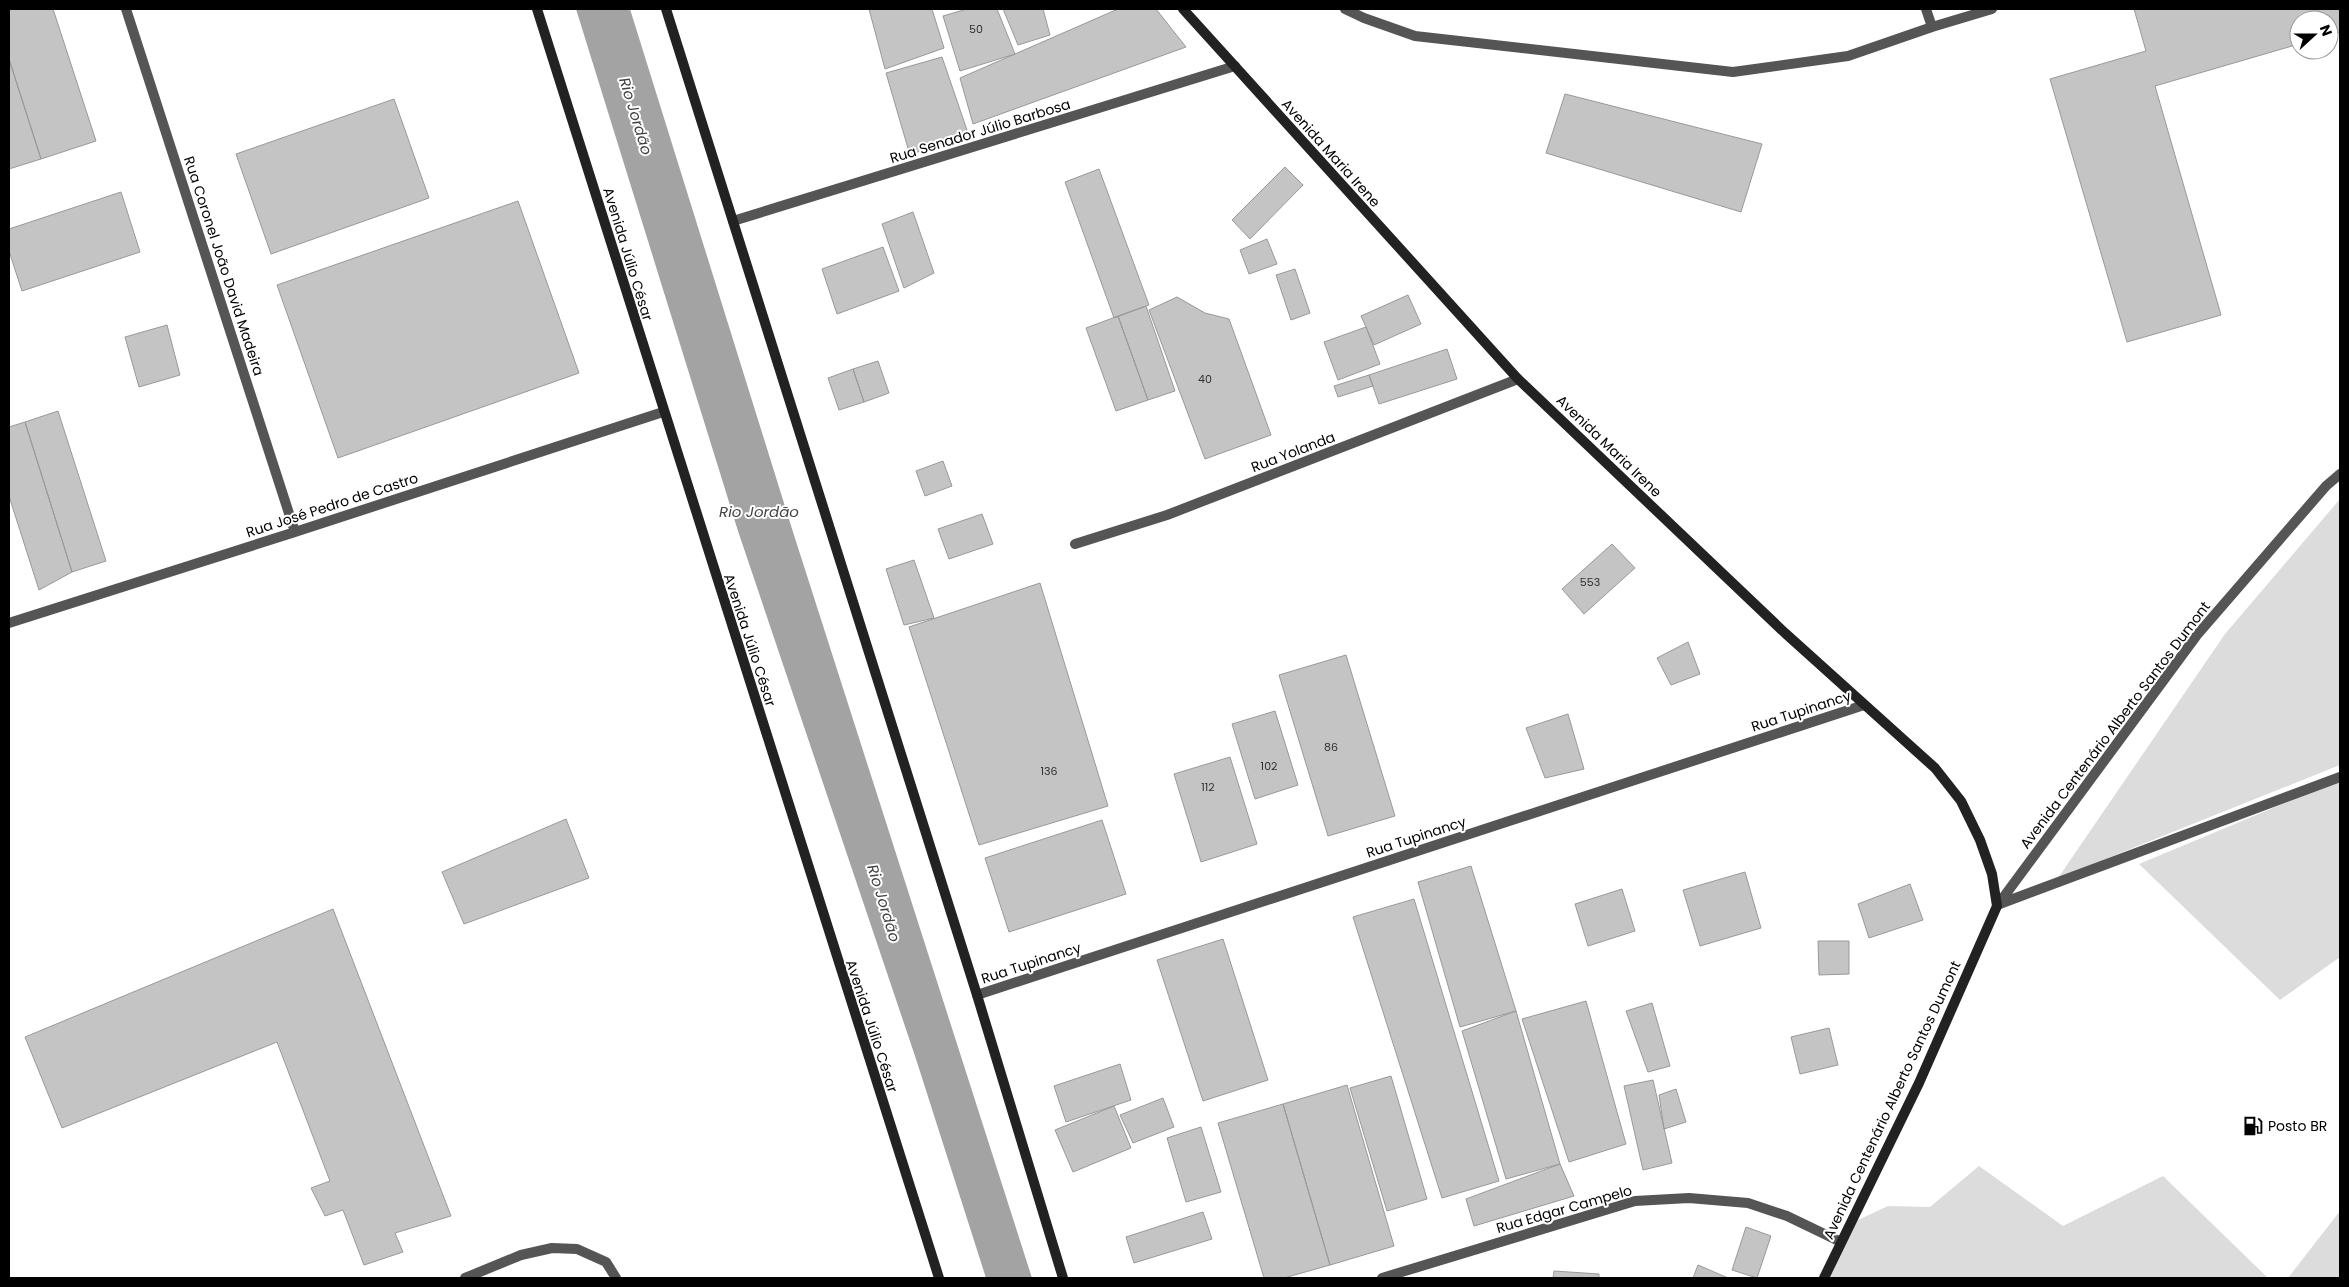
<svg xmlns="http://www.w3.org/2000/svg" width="2349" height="1287" font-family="Poppins,sans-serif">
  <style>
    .green { fill: #dcdcdc }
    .water { fill: #a3a3a3 }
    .building { fill: #c4c4c4; stroke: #999 }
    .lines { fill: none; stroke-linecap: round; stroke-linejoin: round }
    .lane { stroke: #555; stroke-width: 10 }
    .street { stroke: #555; stroke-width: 10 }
    .secondary { stroke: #222; stroke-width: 10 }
    .labels { text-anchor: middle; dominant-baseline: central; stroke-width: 4; stroke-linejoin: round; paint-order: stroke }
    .number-label { font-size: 11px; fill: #313131 }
    .street-label { font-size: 14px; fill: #000; stroke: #fff }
    .poi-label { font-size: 14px; fill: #000; stroke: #fff; text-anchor: start }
    .water-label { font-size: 15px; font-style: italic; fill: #444; stroke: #fff }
  </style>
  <rect width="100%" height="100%" fill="#fff"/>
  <path class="green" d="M2340,499V765L2058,878L2225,634Z
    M2340,780V957L2280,1000L2139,864Z
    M1979,1166L2063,1226L2163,1176L2268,1278H1824L1843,1227L1888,1206L1930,1207Z
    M2340,1211V1278H2288Z"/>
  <path class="water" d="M576,9H630L793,532L1032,1278H986L915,1056L738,531Z"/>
  <path class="building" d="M9,9H53L96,141L41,159L9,59Z
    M869,9H932L944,48L885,69Z
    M967,9H997L1015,54L960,71L943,16Z
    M1003,9H1043L1050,35L1018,45Z
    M1118,9H1156L1186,47L973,124L960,78Z
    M2134,9H2340V32L2329,36V20H2299V44L2155,86L2221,315L2127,342L2050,79L2146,51Z
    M942,57L968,133L910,155L886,73Z
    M9,59L41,159L9,169Z
    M1565,94L1762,144L1741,212L1546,153Z
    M394,99L429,198L271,254L236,154Z
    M1285,167L1303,185L1250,239L1232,220Z
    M1099,169L1149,305L1114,318L1065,182Z
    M121,192L140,252L22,291L9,251V229Z
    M518,201L579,373L338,458L277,285Z
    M913,212L934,273L904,288L882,224Z
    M1267,239L1277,264L1249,274L1240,250Z
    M883,247L899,291L837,314L822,269Z
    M1295,269L1310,313L1291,320L1276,275Z
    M1408,295L1421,324L1374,345L1361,316Z
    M1177,297L1205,313L1229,319L1271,435L1205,459L1149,310Z
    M1146,306L1175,391L1148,400L1118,316Z
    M1118,316L1148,400L1116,411L1086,328Z
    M167,325L180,375L139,387L125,337Z
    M1366,327L1380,364L1338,380L1324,342Z
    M1447,349L1457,379L1379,404L1369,375Z
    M878,361L889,393L864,402L853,369Z
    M853,369L864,402L839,410L828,378Z
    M1369,375L1373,386L1338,397L1334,386Z
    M58,411L106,561L72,572L25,422Z
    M25,422L72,572L39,590L9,496V427Z
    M943,461L952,486L925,496L916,471Z
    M982,514L993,544L949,559L938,529Z
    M1612,544L1635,568L1584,614L1562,589Z
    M914,560L934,618L904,625L886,569Z
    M1040,583L1108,806L979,845L909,627Z
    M1688,642L1700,674L1671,685L1657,658Z
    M1346,655L1395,816L1328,836L1279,675Z
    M1275,711L1298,785L1255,799L1232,724Z
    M1568,714L1584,769L1545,778L1526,728Z
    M1230,757L1257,844L1201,862L1174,774Z
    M566,819L589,878L464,924L442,872Z
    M1102,820L1126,894L1009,932L985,858Z
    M1471,866L1516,1011L1460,1027L1418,882Z
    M1745,872L1761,928L1700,946L1683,890Z
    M1910,884L1923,920L1869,938L1858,904Z
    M1622,889L1635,931L1588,946L1575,904Z
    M1414,899L1499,1181L1442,1198L1353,917Z
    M333,909L451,1216L395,1233L403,1252L364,1265L343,1210L325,1216L311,1188L330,1181L277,1042L62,1128L25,1037Z
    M1223,939L1268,1080L1203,1101L1157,960Z
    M1818,941H1849V974L1819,975Z
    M1586,1001L1626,1144L1569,1162L1522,1019Z
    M1652,1003L1670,1066L1648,1072L1626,1011Z
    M1516,1011L1560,1164L1506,1179L1462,1031Z
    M1829,1028L1838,1065L1800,1074L1791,1037Z
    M1120,1064L1131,1100L1066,1122L1054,1086Z
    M1391,1076L1427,1199L1387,1211L1350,1088Z
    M1653,1080L1672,1163L1643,1170L1624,1086Z
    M1347,1085L1394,1246L1330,1265L1283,1104Z
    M1676,1089L1686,1122L1664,1129L1659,1095Z
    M1163,1098L1174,1127L1133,1143L1120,1115Z
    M1283,1104L1330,1265L1284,1278H1264L1218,1123Z
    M1114,1106L1131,1148L1073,1172L1055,1130Z
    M1201,1127L1221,1192L1186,1202L1167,1138Z
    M1560,1164L1574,1196L1474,1226L1466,1199Z
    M1203,1212L1212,1239L1134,1263L1126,1237Z
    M1746,1227L1771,1236L1757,1278L1732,1270Z
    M1698,1265L1728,1278H1693Z
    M1554,1271L1599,1274V1278H1553Z"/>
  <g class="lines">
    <path class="lane" d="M1345,9L1364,18L1415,36L1733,72L1848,56L1932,27L1992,9
      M1926,9L1932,27
      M1997,905L2340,777
      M1997,906L2197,635L2326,486L2340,474
      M465,1278L521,1255L552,1248L577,1249L606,1262L616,1278"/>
    <path class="street" d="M126,9L295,532
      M733,221L1235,66
      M1075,544L1167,515L1518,379
      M9,623L295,532L663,412
      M977,995L1864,705
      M1382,1278L1635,1201L1689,1198L1748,1203L1787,1216L1841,1242"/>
    <path class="secondary" d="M537,9L939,1278
      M666,9L977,995L1063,1278
      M1183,9L1518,379L1785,633L1935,768L1961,801L1980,840L1992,874L1997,906L1919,1083L1824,1278"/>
  </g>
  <defs>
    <symbol id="fuel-bare" viewBox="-9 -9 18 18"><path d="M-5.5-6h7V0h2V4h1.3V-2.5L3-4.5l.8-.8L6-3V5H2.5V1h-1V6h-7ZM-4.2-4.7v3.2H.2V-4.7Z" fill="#000" stroke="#fff" stroke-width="2.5" paint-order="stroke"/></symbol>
  </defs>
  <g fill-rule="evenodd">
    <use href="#fuel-bare" x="2239" y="1112" width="28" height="28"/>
  </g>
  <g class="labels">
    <g class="number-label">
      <text x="976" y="29">50</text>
      <text x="1205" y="379">40</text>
      <text x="1590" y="582">553</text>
      <text x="1331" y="747">86</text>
      <text x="1269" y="766">102</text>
      <text x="1049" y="771">136</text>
      <text x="1208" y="787">112</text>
    </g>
    <g class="street-label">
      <text transform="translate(980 131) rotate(-17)">Rua Senador Júlio Barbosa</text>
      <text transform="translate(1331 153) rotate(48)">Avenida Maria Irene</text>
      <text transform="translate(628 254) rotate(73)">Avenida Júlio César</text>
      <text transform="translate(224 266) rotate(72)">Rua Coronel João David Madeira</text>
      <text transform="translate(1609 446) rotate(44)">Avenida Maria Irene</text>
      <text transform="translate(1293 452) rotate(-21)">Rua Yolanda</text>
      <text transform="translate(332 505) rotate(-18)">Rua José Pedro de Castro</text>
      <text transform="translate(750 640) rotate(72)">Avenida Júlio César</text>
      <text transform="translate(1801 711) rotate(-18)">Rua Tupinancy</text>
      <text transform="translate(2115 725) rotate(-53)">Avenida Centenário Alberto Santos Dumont</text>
      <text transform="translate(1416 837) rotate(-18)">Rua Tupinancy</text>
      <text transform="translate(1031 963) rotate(-18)">Rua Tupinancy</text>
      <text transform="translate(872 1026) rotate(72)">Avenida Júlio César</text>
      <text transform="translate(1892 1100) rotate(-65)">Avenida Centenário Alberto Santos Dumont</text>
      <text transform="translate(1564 1209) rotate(-16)">Rua Edgar Campelo</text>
    </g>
    <g class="poi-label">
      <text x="2268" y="1126">Posto BR</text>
    </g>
    <g class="water-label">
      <text transform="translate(636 116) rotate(73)">Rio Jordão</text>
      <text x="759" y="511">Rio Jordão</text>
      <text transform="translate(884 903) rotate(73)">Rio Jordão</text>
    </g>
  </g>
  <rect width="2349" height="1287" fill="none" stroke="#000000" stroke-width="20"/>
  <g transform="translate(2314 35) rotate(69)"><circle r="24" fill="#ffffff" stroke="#999999"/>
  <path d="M0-4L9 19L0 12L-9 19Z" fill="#000000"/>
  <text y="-8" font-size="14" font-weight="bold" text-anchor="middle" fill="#000000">N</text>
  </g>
</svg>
